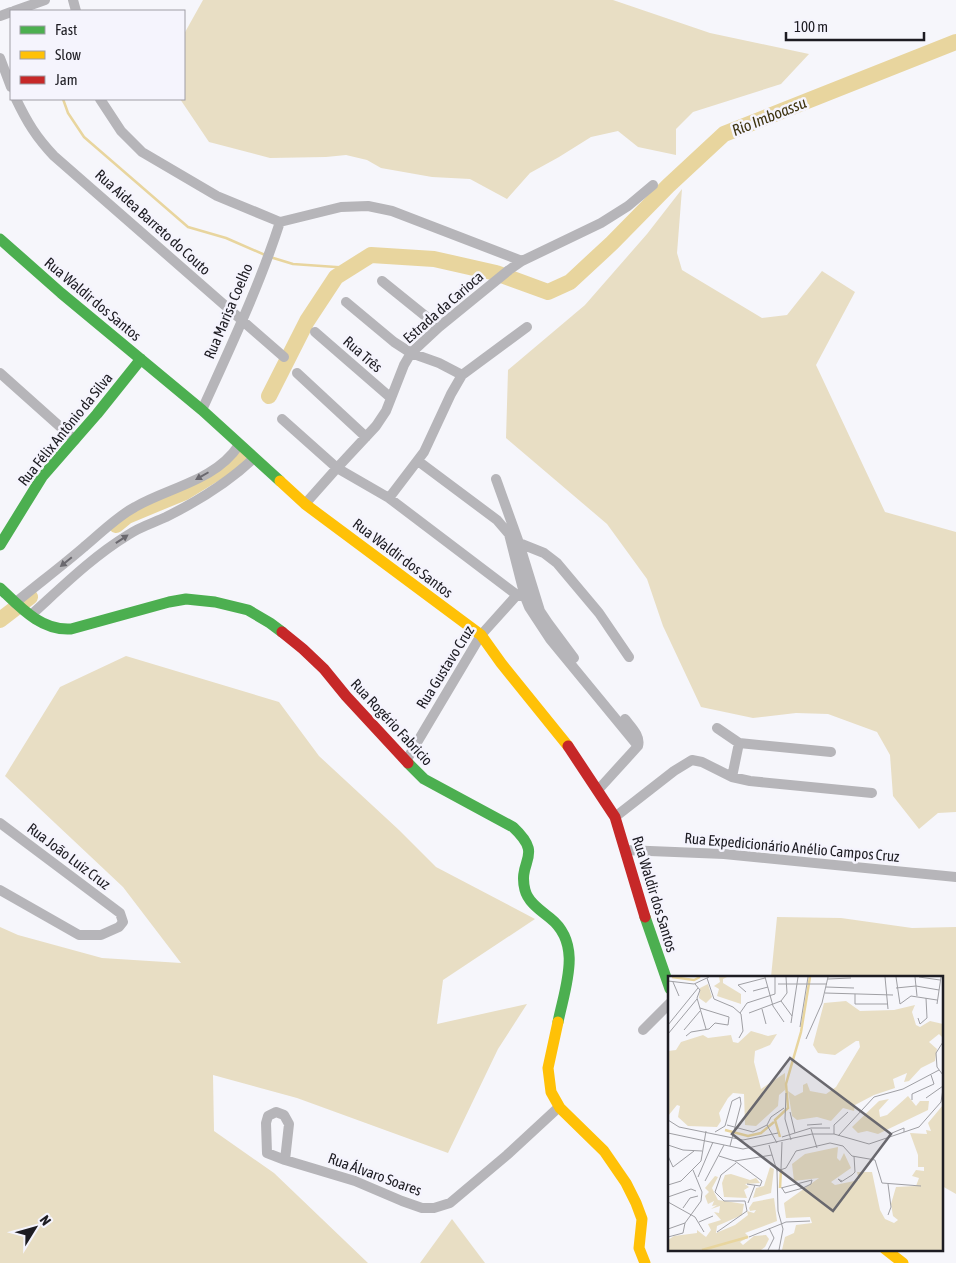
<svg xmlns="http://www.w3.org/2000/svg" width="956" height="1263" font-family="'Asap Condensed',sans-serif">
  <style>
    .green { fill: #e8dec4 }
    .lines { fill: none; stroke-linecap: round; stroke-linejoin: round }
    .stream { stroke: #e8d59e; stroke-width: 2.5 }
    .river { stroke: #e8d59e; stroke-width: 16 }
    .street { stroke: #b6b5b9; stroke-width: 10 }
    .fast { stroke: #4caf50; stroke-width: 11 }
    .slow { stroke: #ffc107; stroke-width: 11 }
    .jam { stroke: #c62828; stroke-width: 11 }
    .oneway { fill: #6a686e }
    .labels { text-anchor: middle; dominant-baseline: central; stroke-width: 5; stroke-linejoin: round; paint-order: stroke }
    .street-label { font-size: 15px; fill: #1d1c22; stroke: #f5f4fd }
    .water-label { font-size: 16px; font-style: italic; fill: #3e330f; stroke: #f5f4fd }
    .inset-river { fill: none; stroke: #e8d59e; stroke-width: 2.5 }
    .inset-road { fill: none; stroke: #9f9fa4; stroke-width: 1 }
    .view { fill: #69686e; fill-opacity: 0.15; stroke: #69686e; stroke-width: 2.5 }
    .inset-edge { fill: none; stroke: #1d1c22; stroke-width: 2.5 }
  </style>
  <rect width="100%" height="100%" fill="#f6f6fb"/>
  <path class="green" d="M203,0H613L710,33L809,54L781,84L693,112L676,129V155L638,147L618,131L591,137L559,157L530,173L507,199L470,179L432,177L381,168L367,160L346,155L326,157L270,158L209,142L180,99H184V34Z
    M682,189L677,253L682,270L762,318L787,315L822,271L855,292L816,365L885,512L956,532V812L938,813L919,829L893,796L890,755L877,732L828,714L796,713L753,718L701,707L663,626L647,579L607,524L506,438L508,370L585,305L647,234Z
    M126,656L279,702L319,756L399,830L436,867L535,919L443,980L437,1024L527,1004L498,1049L448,1153L297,1098L213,1075L214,1131L274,1173L368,1263H0V927L18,935L102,958L181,963L123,887L5,776L60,687Z
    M777,917L841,918L912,928L956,927V1194L942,1186V977H771Z
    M452,1219L485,1263H420Z"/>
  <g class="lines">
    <path class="stream" d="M63,99L68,113L84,137L188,227L226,238L265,255
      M270,257L293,264L350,268"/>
    <path class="river" d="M269,396L307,321L336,277L371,255L434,259L496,273L548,292L570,282L612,243L668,186L724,134L956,42
      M116,525L127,516L185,492L239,459
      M0,620L30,597"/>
    <path class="street" d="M73,0L76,11
      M14,11L45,0
      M0,16L11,12
      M0,58L11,87
      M16,99C27,122 36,137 54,156L284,357
      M100,99L121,131L142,152L217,196L280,222L341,207L368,206L392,211L522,261
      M382,281L439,327
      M346,302L394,342L411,353L439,363L462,375
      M315,332L391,398
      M0,373L75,440
      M297,373L366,437
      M202,410C230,348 259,287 280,222
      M282,419L337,468L389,498L517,595L525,597L529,607L550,639L638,746
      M418,461L497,520L509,534L525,597L530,594
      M496,479L519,543L540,611L548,623L574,658
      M389,498L424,452L451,394L462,375L527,327
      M305,504L337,468L376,426L386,411L404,365L411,353L439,327L509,270L522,261L601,223L628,206L653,185
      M519,543L544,553L557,563L599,613L629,657
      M15,603C38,584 62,566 84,547C100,534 116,517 135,507C170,487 215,481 239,445
      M31,615C62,587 92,557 128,535C139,527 153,523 166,517C198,501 228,483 254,458
      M717,728L739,743L831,752
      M406,761L481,635L517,595
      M732,777L739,743
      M598,790L638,746C641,736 631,727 625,719
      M615,817L674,771L692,760L702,762L732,777L750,781L872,793
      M0,823L120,913L123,922L119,927L101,935H79L0,890
      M625,850L724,854L956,877
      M643,1030L670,1003
      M285,1160L289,1124L284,1115L276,1112L268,1116L266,1123L267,1153L285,1160L355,1181L402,1201L422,1208H434L450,1203L507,1155L559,1107"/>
    <path class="fast" d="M0,239L61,293L202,410L280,481
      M0,545L42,477L97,414L141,359
      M0,588C20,607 41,631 71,629L169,602L186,599L215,602L248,610L270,623L282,632
      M408,763L424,779L513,827C545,857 517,859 525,890C528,902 540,910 550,918C583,944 565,987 558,1022
      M645,917L670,989"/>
    <path class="slow" d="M280,481L305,504L481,635L501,663L568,746
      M558,1022L548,1068L551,1092L560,1108L604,1151L626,1183L636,1203L642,1219L639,1248L645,1263
      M885,1249L903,1263"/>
    <path class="jam" d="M282,632L303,649L324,669L346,696L408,763
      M568,746L615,817L645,917"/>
  </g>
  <defs><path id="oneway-solid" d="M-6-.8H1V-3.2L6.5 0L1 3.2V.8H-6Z" transform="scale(1.25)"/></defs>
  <g class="oneway">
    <use href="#oneway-solid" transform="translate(202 476) rotate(150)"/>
    <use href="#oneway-solid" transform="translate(122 539) rotate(-34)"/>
    <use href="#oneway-solid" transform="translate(66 562) rotate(141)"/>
  </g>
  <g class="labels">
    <g class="street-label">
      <text transform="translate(153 222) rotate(42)">Rua Aidea Barreto do Couto</text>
      <text transform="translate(93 299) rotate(40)">Rua Waldir dos Santos</text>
      <text transform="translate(443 307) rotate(-41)">Estrada da Carioca</text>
      <text transform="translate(228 311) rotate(-67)">Rua Marisa Coelho</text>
      <text transform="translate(363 354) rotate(41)">Rua Três</text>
      <text transform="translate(65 429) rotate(-51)">Rua Félix Antônio da Silva</text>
      <text transform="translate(403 558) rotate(37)">Rua Waldir dos Santos</text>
      <text transform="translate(445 667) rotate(-58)">Rua Gustavo Cruz</text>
      <text transform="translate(392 722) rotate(47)">Rua Rogério Fabricio</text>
      <text transform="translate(792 847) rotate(5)">Rua Expedicionário Anélio Campos Cruz</text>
      <text transform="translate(69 856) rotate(37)">Rua João Luiz Cruz</text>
      <text transform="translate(655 894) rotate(73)">Rua Waldir dos Santos</text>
      <text transform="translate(375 1174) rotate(20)">Rua Álvaro Soares</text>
    </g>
    <g class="water-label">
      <text transform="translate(769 116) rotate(-22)">Rio Imboassu</text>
    </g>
  </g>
  <g transform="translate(668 976)">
    <rect width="275" height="275" fill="#f6f6fb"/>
    <path d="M51,1H59L55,3V7L73,18V28L49,20L51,13L46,10L52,6ZM40,8L44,21L38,27L31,22L32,12ZM178,25L192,35L226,34L247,29L244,36L248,49L252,51L262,45L275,48V62L271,58L261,66L269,73L267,85L253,92L241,105L236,106L239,97L225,103L227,112L206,119L187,129L186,135L175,132L163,145L149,141L129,144L124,140L120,115L127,120L135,116V109L139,107L142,115L158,118L168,111L192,71L191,65H188L167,79L150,77L145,69L156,27ZM83,55L100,60L109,58L102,69L87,75L86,86L93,113L117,97V114L111,119L110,130L88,150L77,149L76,118L65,117L60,122L51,137L53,145L49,151L20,150L10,141L12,130L9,129L0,140V75L8,74L13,66L35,59L40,62L63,59L65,66L70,67ZM240,120L248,130L252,125H261L260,134L210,158L199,155L190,157L184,151L211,125L221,123L211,134L212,141L219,139ZM275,129V274H114L117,261L126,257L128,249L144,247L142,241L118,242L116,227L151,202L126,205L124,188L137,178L170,171L169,182L172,185L176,177L183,192L163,206L167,209L191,204L189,196H204L212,234L217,243L226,247L230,244L225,240L223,228L228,211L248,210L251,202L244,200L248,194L256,195V191H250V179L242,157L259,158L258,154L263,155L260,147ZM102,191L106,193L103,217L85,222L88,212L96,210ZM63,198L82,204L88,202L92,207L77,208L81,211L76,214L79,222L56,221L54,207L57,199ZM47,200L50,201L44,212L50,224L76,228L74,239L49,250L48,257L67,249L80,239L79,235L86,237L88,234L82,235L81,232L85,226L106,222L109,245L77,257L81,261L72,266L75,269L86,260L98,259L101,263L97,271L93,274H0V264L6,260L29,257V254L38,261L43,254L40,248L53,244L46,236L51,237L52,230L43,233L49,229L44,230L46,225L40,228L37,220L41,216L37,212Z" fill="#e8dec4"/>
    <path class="inset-river" d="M4,1L26,4L32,1M57,154L80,160L93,157L106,146M112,161L107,144L120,132L118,108L133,56L142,1M112,212L113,193M34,274L80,261"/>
    <path class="inset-road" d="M97,1L105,30L116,46M217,1L220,33M228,1L232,28L243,20L269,24M247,1L249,20M251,1L272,4M39,2L46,23L65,31L73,38L75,55L71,62M160,3L183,2M0,5L26,8L41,1M5,6L11,20M27,8L32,14L29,22L38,53M110,8H159M158,11L186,12M228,12L248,10L271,14M85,15L100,11M78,16L70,9L97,2M157,17L225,19M187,18V28H220M113,25L124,40M269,28L273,1M94,33L98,48M72,37L79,27L107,18V1M81,37L113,25L119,17L118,1M250,42L252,48L259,42L258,22M123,47L130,1M0,49L30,12M132,51L140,1M16,54L32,35M0,58L29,23M18,60L23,56L41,53L47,47L60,49L61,41L32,32M138,63L154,27L160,1M275,66L268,77L269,91L275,99M118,117L117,143L123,164M258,122L275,110M244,124V118L266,108L263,99M122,136L127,157M0,144L11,151L75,164L110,157M59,149L85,156L99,149L103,141L116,132M99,149L109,167M139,149L154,148M143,153L149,172M47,156L57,150L64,125L72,121L73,128L62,170M0,157L75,173L144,158H166L201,168L251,151L273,126L275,113M224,157L236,152V156M166,158V149L180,136M170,160L206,121L235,113L271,94M114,161L143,152H162M0,169L15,174L34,175M101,169L109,195L110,235L115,253L111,274M0,180L5,191L26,175M51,180L67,185L104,179M67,185L94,205L92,210L79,208M113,193L114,166M109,195L118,192L128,175L162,167L175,170L184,180L207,184L214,207L253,210M30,201L45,166M37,205L56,169M174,205L170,203L173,206L184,199L187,196L186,180M0,209L13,205L33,185L38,155M113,212L144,204M114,212L117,217L135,212L143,208L144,204M0,221L23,213L28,215M0,226L27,241L36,256M80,227L87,209M15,232L22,222L30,220M220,239L223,231L220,208M31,246L45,240M0,253L17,247L33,225L34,216L25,194M49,256L79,235L77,225H56L47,216L53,199L68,187M0,261L15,257L17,247M81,261L118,246L142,245M100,274L106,262L101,252"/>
    <path class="view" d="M122,82L223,158L165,235L64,158Z"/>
    <rect width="275" height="275" class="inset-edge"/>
  </g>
  <rect x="10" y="10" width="175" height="90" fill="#f5f4fd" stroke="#9f9ea5"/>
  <rect x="20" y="26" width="25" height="8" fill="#4caf50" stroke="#9f9ea5"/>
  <text x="55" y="35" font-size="15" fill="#1d1c22">Fast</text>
  <rect x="20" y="51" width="25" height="8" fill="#ffc107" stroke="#9f9ea5"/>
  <text x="55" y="60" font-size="15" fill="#1d1c22">Slow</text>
  <rect x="20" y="76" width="25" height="8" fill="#c62828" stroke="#9f9ea5"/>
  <text x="55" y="85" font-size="15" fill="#1d1c22">Jam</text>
  <g transform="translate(35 1228) rotate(53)" stroke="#f5f4fd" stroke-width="4" paint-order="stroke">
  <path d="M0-4L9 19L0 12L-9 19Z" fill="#1d1c22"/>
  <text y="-8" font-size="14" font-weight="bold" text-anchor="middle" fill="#1d1c22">N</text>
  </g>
  <path d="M786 32v8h138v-8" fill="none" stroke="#1d1c22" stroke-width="2.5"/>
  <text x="794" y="32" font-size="15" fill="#1d1c22" stroke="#f5f4fd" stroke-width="4" paint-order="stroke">100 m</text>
</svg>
